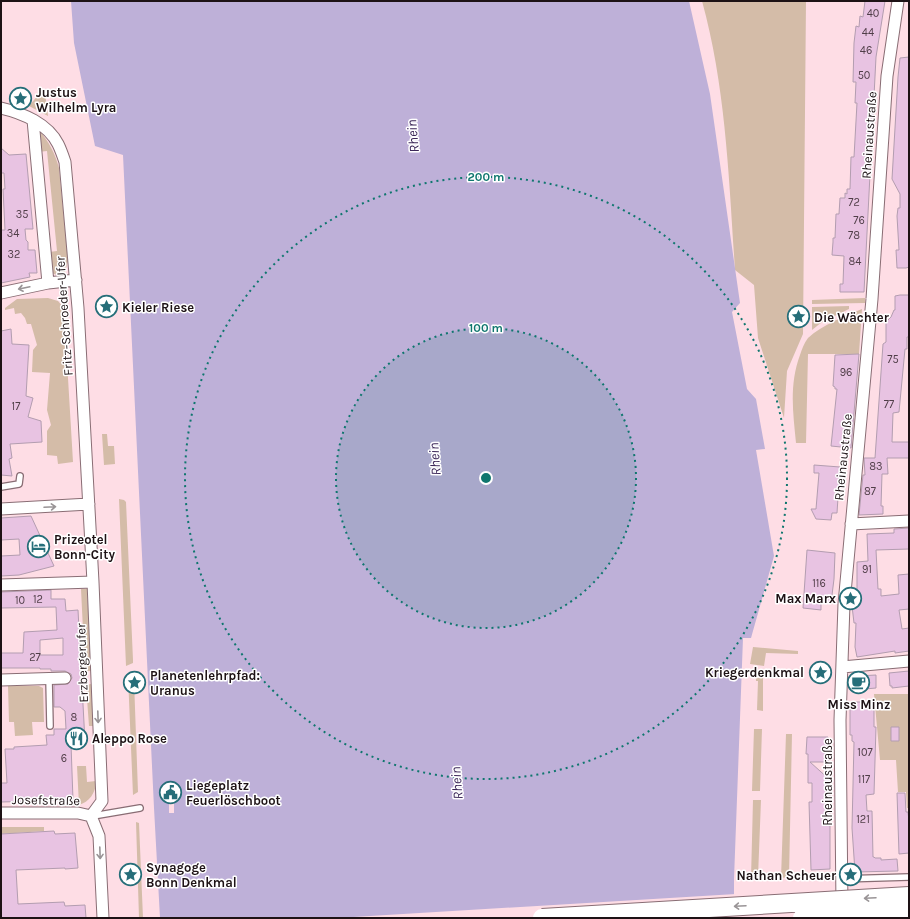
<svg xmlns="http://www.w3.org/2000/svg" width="910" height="919" font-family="Karla,sans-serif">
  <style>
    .green { fill: #d4bca8 }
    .water { fill: #beb0d8 }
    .pier { fill: #fedde5 }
    .building { fill: #e8c3e2; stroke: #b39db0; fill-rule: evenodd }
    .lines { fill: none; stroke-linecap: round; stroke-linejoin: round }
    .lane-casing { stroke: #896d74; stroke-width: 8 }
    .street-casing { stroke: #896d74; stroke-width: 13 }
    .lane { stroke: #fff; stroke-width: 5.5 }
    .street { stroke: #fff; stroke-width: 11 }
    .tram { stroke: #927c81; stroke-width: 1 }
    .primary-bridge-casing { stroke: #896d74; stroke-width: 20; stroke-linecap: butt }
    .primary-bridge { stroke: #fff; stroke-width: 18 }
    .oneway { stroke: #999496 }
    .ring { fill: none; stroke: #0f766e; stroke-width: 2; stroke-dasharray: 2 4 }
    .labels { text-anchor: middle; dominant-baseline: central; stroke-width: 3; stroke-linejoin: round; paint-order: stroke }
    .number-label { font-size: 11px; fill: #503e48 }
    .poi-label { font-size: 13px; font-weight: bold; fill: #1d1215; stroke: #fff; text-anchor: start }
    .street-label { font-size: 13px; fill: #1d1215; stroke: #fff }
    .water-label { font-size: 14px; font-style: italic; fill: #3b2658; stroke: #fff }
    .centre { fill: #0f766e; stroke: #fff; stroke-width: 2 }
    .ring-label { font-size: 12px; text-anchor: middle; font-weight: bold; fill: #0f766e; stroke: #fff; stroke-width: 3; stroke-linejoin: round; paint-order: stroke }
  </style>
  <rect width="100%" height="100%" fill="#fedde5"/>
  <path class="green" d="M702,1H806L803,334L787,371L784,418L758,338L754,285L735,270C729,180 726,88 702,1Z
    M45,93L48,116L29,106L39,94Z
    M39,130C49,142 55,153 59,168L68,261L65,272L59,276L52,273L49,252L57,251L47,151L38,152Z
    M48,298L58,301L63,307L64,311L73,462L58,464L57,456L47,455V431L51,425L47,410L50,373L32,372L33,350L37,345L31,324H27L25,318L21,313L15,314L14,308L5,310V308L17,299Z
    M865,298V303L812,304V300Z
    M849,306V309L822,322L812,330V307Z
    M862,309L859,354H808L806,443H796C793,412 789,385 800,355C802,349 804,343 808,338C822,325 845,316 862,309Z
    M102,434H107L108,446H114L115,464L104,465Z
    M119,499L124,500L126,502L133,660V663L126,666Z
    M81,589H87L91,671H85Z
    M753,647L798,651V654L766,653L764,666L750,664Z
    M128,676L134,680L138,792L133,795Z
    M756,678H763V711L757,710L758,681H756Z
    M91,684L93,726H89L86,685Z
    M8,686H39L43,688L44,722H32L33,735L15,736L14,722H9Z
    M874,694H909V808H907L906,792H898L896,760H880Z
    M754,729H762L760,791H752Z
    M786,734H792L789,877L781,878Z
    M77,766H86L87,782L96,781C96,793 89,802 79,805Z
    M753,800H761L758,877L751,878Z
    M136,822L139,823L143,918H139Z
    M1,827H44V831L1,834Z"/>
  <path class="water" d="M71,1H689L710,94L740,303L732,312L747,389L756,399L765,449L756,450L774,556L751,638H743L734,879V918H160L154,808L123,155L95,146L74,43Z"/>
  <path class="pier" d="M166,784H174V813H169V800L166,799Z
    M736,894V918H337Z"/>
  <path class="building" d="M865,1H885L876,57L864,292H840V284H843L844,256L832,255L833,242V238H835L836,214H839L840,198H845V193L847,194V189H850L851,157H854L857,103H855L856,82H853L854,43L856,26L859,27L860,16L863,17Z
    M909,57V267L906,268H897L896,250H899L897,216L898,208H900V194L892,179L898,77L900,58Z
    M1,148L9,155L26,154L33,229H25L26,240L28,242V250H35L37,273H29L30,277L1,283V230H5L3,189H5L4,173H1Z
    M900,295H909V337H907V349H905L899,412L893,413L892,442H909V458H887L888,474H882L881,506H883V514L859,515L863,475H865L864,458H875L883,344L886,342V322L891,317L894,310H895V296Z
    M11,329L12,344L29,345L26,396L33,398L28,417L41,421L42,442L10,444L12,458L9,459L12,476L1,475V331Z
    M859,354L851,448L831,446L837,389H835V387L833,386L835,355Z
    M814,465L840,467L837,513H832L831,520L816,519L811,509H816L819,473H814Z
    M31,516L54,566L19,575L1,576V556L20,555L19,539L1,540V518Z
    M909,528V549L876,550L878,589H881V596L899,594L898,575L909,574V609L899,610L902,629L909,628V651L895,653V651L857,657L855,647L856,623H854L852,606L854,590H857V562L868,561L867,534L894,533V529Z
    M807,550L835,553L834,579L831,603L821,602V610L803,608Z
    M51,590V599H65L66,611L78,610L85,742H82L83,744H71L73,800L1,802V783H7L5,749H14V747L47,745L46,735H54V729H66L65,711L60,707H54V685L68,684L72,678L71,674L65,671H51V669H40V668H1V653H23L24,632L57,630L56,607L1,608V592ZM63,638V655H40V640Z
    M909,671V686L892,688V686H890L889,673Z
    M876,675V688L854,690V680L857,676Z
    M853,702H874V727H876L874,794L866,795L867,811H872L873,857H874L875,858H881V860L897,859L898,871L855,872L852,828L854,742L852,741V735H850V703Z
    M891,727H899V741H891Z
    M807,737H828V762H810L830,780V869L811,870L809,802H812V783H808V754H806Z
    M897,793H905L906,812H908L909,821V853L899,854Z
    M54,831L55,834L75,833L78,868L65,869V868L16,870L18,904L64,902L65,906L85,905L86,918H1V834Z"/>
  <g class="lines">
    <defs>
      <path id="lane" d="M1,487L19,484L20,476
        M49,679L50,726
        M93,816L140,808
        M841,879L909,877"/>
      <path id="street" d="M1,108C23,113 48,124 58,144C61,150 63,156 65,162L78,308L93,582L102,801L91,816
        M33,120L48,283
        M1,293L48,283L76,280
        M1,509L89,504
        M851,524L909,521
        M1,585L93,582
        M842,667L909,661
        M1,680L65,678
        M1,813H78L91,816
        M91,816L99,836L103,918
        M842,905L840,720L844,604L872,299L887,76L898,1"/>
    </defs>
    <use href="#lane" class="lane-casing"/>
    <use href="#street" class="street-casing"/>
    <use href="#lane" class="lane"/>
    <use href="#street" class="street"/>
    <path class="tram" d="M635,918L909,902"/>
    <defs>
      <path id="primary-bridge" d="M542,918L909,896
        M802,918L909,912"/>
    </defs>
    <use href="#primary-bridge" class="primary-bridge-casing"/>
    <use href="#primary-bridge" class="primary-bridge"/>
  </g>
  <defs><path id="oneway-shaft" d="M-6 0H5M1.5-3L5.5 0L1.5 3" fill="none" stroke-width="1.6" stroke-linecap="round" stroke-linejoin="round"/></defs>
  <g class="oneway">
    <use href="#oneway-shaft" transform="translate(24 288) rotate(168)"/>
    <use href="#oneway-shaft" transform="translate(50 507) rotate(-3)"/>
    <use href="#oneway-shaft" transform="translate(98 717) rotate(88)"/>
    <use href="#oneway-shaft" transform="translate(100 853) rotate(88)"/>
    <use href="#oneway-shaft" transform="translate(870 898) rotate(177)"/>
    <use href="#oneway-shaft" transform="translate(740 906) rotate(177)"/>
  </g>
  <circle cx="486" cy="478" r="150" fill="#0f766e" fill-opacity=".12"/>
  <g class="ring">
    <circle cx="486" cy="478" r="150"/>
    <circle cx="486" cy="478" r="301"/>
  </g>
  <defs>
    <symbol id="sight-ring" viewBox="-11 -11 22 22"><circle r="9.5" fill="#fff" stroke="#266e79" stroke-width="1.5"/><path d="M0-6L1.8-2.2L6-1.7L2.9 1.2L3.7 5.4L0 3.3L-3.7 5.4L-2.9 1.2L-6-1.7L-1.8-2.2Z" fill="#266e79"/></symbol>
    <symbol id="hotel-ring" viewBox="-11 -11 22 22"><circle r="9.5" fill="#fff" stroke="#266e79" stroke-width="1.5"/><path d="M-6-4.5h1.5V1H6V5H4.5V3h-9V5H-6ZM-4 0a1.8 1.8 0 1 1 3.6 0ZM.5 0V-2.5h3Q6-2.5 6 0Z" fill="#266e79"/></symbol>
    <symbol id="cafe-ring" viewBox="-11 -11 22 22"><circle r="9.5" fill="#fff" stroke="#266e79" stroke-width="1.5"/><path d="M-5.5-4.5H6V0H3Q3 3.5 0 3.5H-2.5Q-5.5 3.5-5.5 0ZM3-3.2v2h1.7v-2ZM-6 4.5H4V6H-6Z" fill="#266e79"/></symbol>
    <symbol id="restaurant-ring" viewBox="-11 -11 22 22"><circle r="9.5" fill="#fff" stroke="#266e79" stroke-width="1.5"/><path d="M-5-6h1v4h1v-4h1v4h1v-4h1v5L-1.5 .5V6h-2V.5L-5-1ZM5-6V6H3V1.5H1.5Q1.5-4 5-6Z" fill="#266e79"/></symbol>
    <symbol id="civic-ring" viewBox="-11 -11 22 22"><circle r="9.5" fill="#fff" stroke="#266e79" stroke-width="1.5"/><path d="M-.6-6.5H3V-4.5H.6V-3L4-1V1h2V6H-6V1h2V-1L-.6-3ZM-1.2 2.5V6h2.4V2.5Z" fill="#266e79"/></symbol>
  </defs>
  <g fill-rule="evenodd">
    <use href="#sight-ring" x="8" y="86" width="25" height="25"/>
    <use href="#sight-ring" x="94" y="294" width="25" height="25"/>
    <use href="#sight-ring" x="786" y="304" width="25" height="25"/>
    <use href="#hotel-ring" x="26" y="534" width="25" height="25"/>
    <use href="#sight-ring" x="838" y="586" width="25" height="25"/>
    <use href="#sight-ring" x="808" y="660" width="25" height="25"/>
    <use href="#sight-ring" x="122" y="670" width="25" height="25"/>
    <use href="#cafe-ring" x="846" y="670" width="25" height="25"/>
    <use href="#restaurant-ring" x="64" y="726" width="25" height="25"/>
    <use href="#civic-ring" x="158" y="780" width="25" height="25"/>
    <use href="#sight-ring" x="118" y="862" width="25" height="25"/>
    <use href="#sight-ring" x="838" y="862" width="25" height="25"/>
  </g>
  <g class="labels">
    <g class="number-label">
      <text x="873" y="13">40</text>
      <text x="868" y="32">44</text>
      <text x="866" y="50">46</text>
      <text x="864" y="75">50</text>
      <text x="854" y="202">72</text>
      <text x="22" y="214">35</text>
      <text x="859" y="220">76</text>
      <text x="13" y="233">34</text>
      <text x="854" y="235">78</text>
      <text x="14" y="254">32</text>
      <text x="855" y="261">84</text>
      <text x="893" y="359">75</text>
      <text x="846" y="372">96</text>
      <text x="889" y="404">77</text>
      <text x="16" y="406">17</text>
      <text x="876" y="466">83</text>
      <text x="870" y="491">87</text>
      <text x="867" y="569">91</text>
      <text x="819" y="583">116</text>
      <text x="38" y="599">12</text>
      <text x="20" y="600">10</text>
      <text x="35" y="657">27</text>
      <text x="74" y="717">8</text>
      <text x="865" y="752">107</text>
      <text x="64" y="758">6</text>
      <text x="864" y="779">117</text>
      <text x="863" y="819">121</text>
    </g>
    <g class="poi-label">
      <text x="36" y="92">Justus<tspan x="36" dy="15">Wilhelm Lyra</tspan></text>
      <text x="122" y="307">Kieler Riese</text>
      <text x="814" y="317">Die Wächter</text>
      <text x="54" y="539">Prizeotel<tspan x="54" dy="15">Bonn-City</tspan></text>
      <text x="836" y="598" text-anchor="end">Max Marx</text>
      <text x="804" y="672" text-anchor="end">Kriegerdenkmal</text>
      <text x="150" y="675">Planetenlehrpfad:<tspan x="150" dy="15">Uranus</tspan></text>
      <text x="859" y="704" text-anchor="middle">Miss Minz</text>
      <text x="92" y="738">Aleppo Rose</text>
      <text x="186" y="785">Liegeplatz<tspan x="186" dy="15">Feuerlöschboot</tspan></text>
      <text x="146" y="867">Synagoge<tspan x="146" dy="15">Bonn Denkmal</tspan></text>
      <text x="836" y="875" text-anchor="end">Nathan Scheuer</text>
    </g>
    <g class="street-label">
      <text transform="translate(869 135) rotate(-86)">Rheinaustraße</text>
      <text transform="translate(64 316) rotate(-94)">Fritz-Schroeder-Ufer</text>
      <text transform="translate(843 457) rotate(-84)">Rheinaustraße</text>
      <text transform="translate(82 663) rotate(-92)">Erzbergerufer</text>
      <text transform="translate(827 782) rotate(-90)">Rheinaustraße</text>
      <text transform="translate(46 800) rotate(1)">Josefstraße</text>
    </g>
    <g class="water-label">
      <text transform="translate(413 136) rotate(-95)">Rhein</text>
      <text transform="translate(435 459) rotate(-94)">Rhein</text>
      <text transform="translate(457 783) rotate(-94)">Rhein</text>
    </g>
  </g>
  <circle cx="486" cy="478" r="6" class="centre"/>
  <g class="ring-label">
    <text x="486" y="181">200 m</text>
    <text x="486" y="332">100 m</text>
  </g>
  <rect width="910" height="919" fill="none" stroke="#1d1215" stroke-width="4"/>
</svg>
